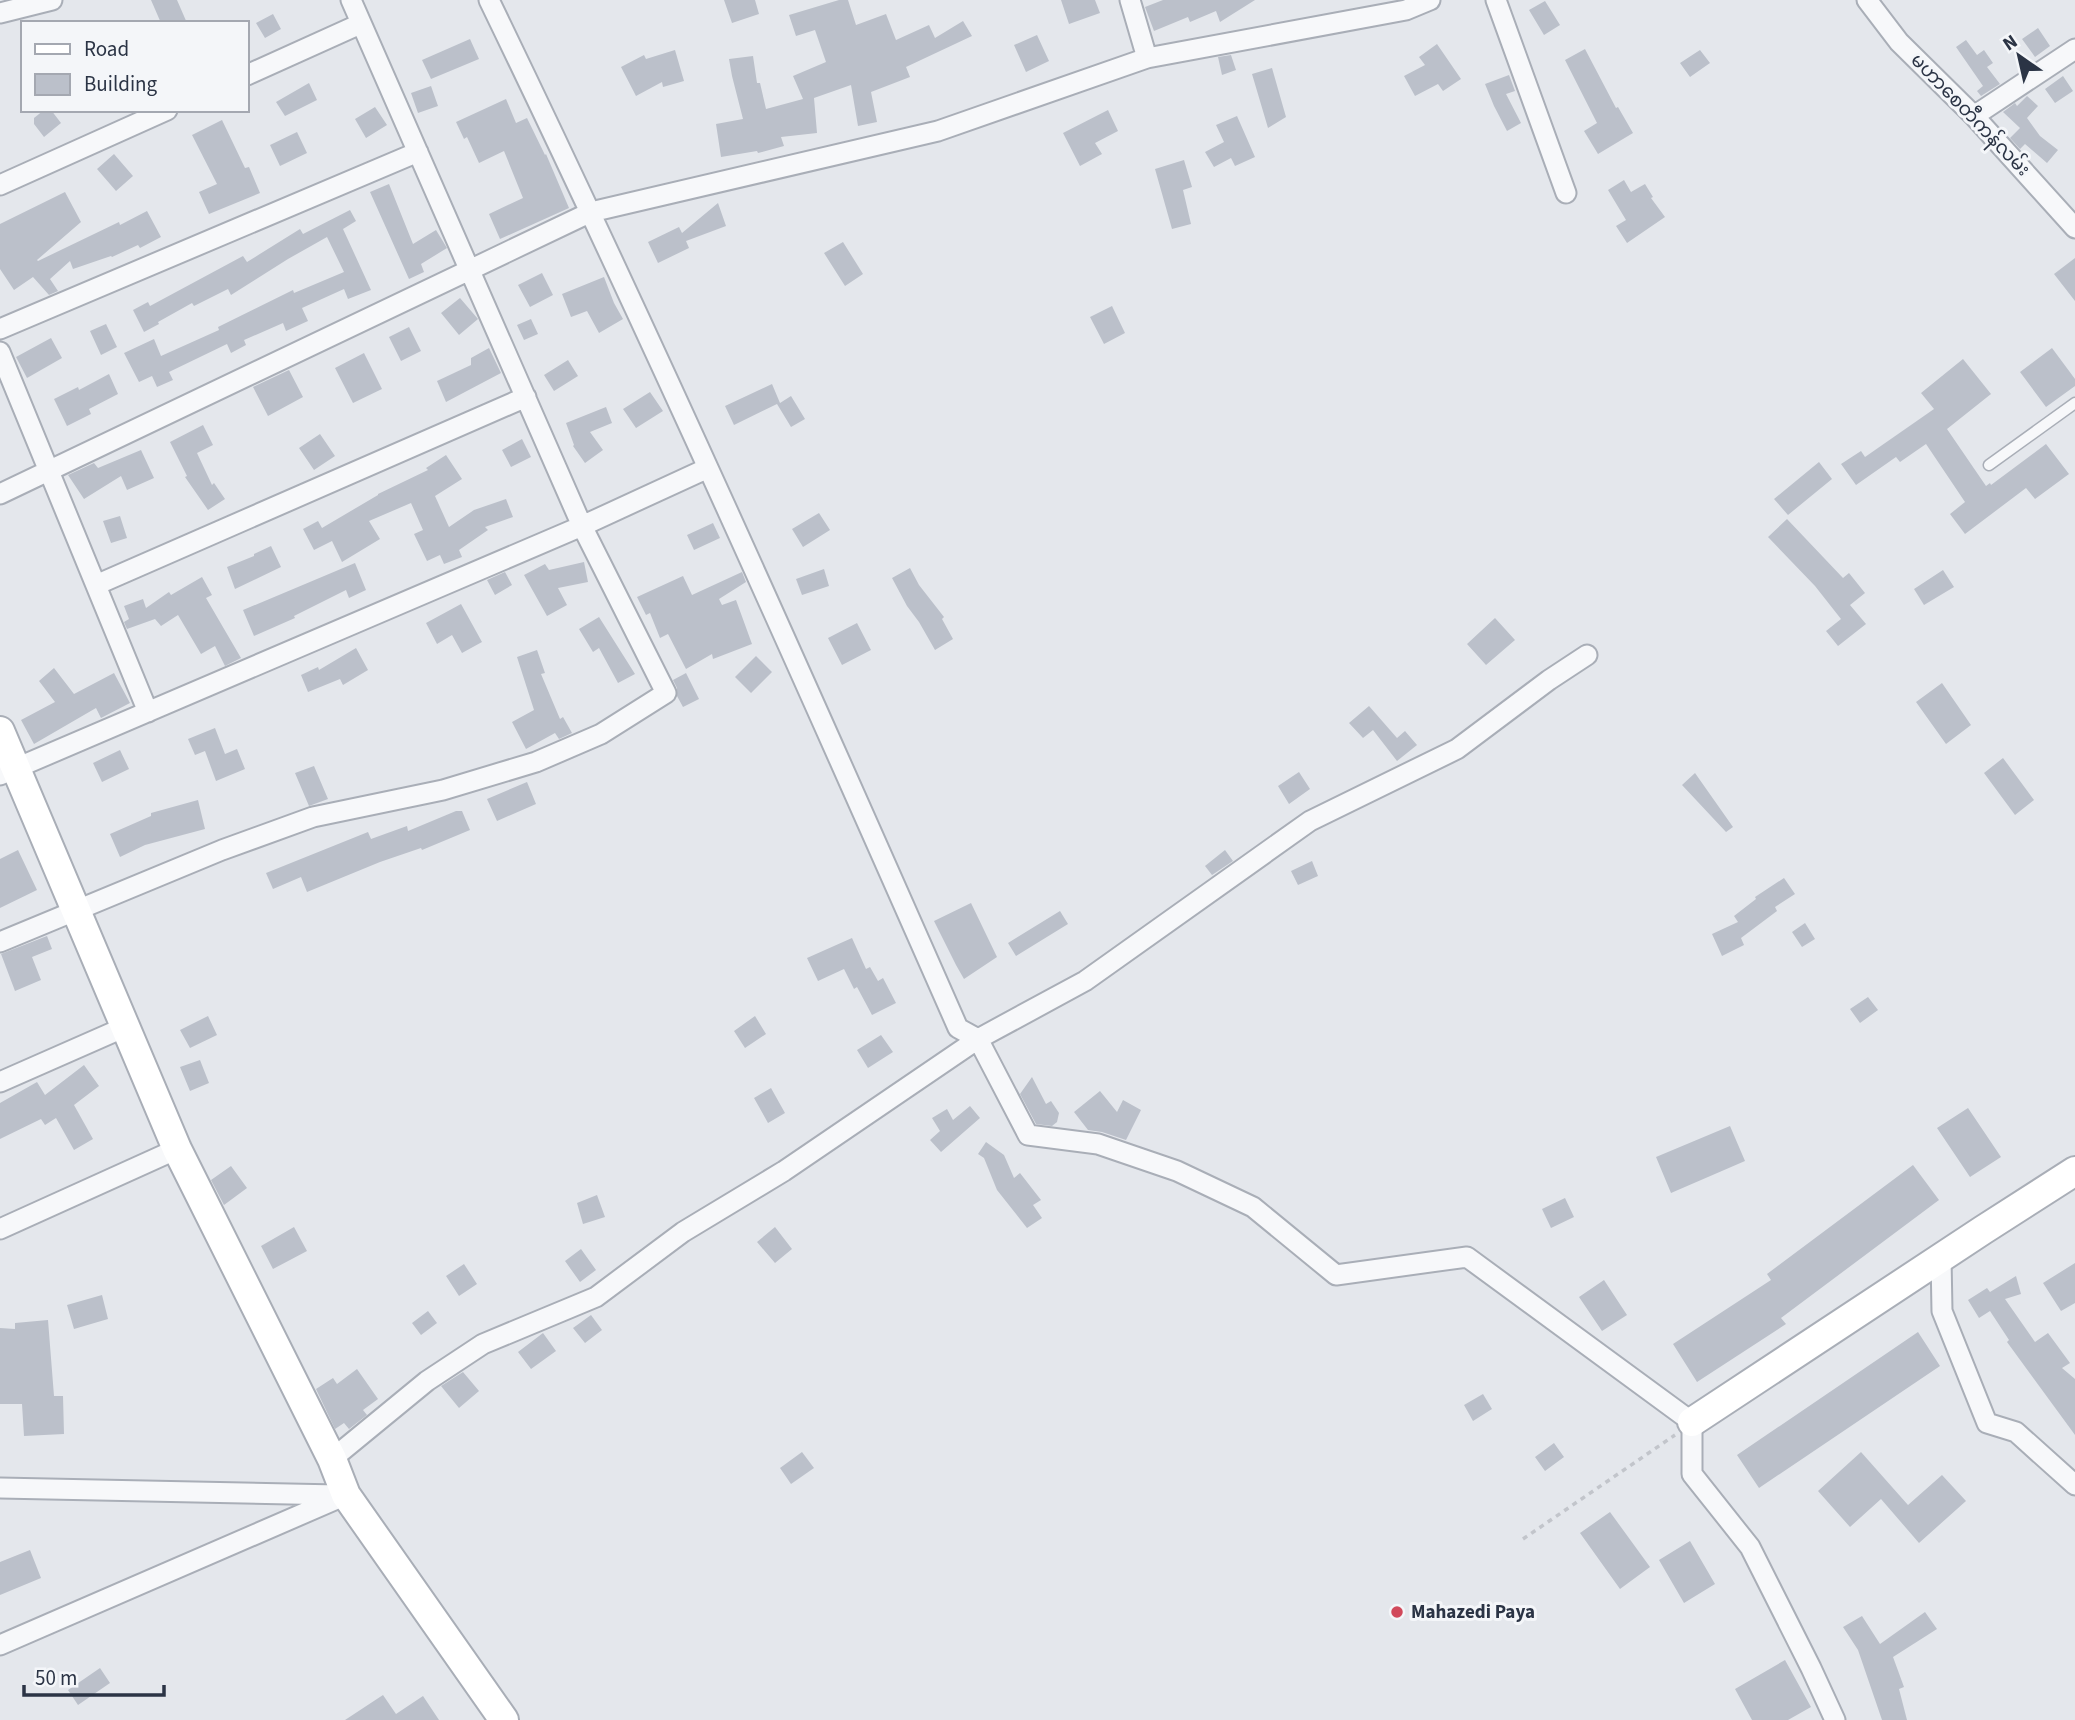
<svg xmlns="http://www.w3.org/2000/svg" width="2075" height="1720" font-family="'Source Sans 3','Noto Sans Myanmar',sans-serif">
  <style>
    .building { fill: #bbc0ca }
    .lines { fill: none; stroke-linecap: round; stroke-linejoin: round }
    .lane-casing { stroke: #a9aeb7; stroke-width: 13 }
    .street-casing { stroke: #a9aeb7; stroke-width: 23 }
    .secondary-casing { stroke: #a9aeb7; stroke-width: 32 }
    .path { stroke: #c2c5cb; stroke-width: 3.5; stroke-dasharray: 5 5; stroke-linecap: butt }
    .lane { stroke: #f7f8fa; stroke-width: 10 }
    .street { stroke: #f7f8fa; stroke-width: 19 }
    .secondary { stroke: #fff; stroke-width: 28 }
    .poi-dot { fill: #d1495b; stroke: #f4f6f9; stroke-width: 2.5 }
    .labels { text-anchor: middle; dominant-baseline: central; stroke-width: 6; stroke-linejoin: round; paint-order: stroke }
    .street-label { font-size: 19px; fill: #2b3445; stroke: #f4f6f9 }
    .poi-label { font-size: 19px; font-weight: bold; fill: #2b3445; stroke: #f4f6f9; text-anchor: start }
  </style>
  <rect width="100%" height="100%" fill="#e4e7ec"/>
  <path class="building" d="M151,0H177L187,23H161Z
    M724,0H755L759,14L732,23Z
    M839,0H848L856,25L886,14L896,40L929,25L935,38L963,21L972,36L906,67L910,77L871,92L877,122L858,126L851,85L814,98L817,133L781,137L784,146L758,153L757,151L721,157L716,124L743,119L732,76L729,59L753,56L757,83H760L766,109L803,99L793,76L826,62L815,30L796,36L789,15Z
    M1061,0H1095L1100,13L1069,24Z
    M1163,0H1255L1220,22L1216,11L1190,22L1188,17L1154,31L1145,7Z
    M1545,1L1560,25L1544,35L1529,10Z
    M273,14L281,29L265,38L256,23Z
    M2038,28L2050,46L2035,57L2022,39Z
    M1037,35L1049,61L1026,72L1014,45Z
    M470,39L479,59L431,79L422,60Z
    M1966,40L1977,55L1984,50L1993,63L1987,67L2000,84L1981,96L1977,91L1983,86L1956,47Z
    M1437,44L1461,79L1443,91L1438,84L1415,96L1404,76L1425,65L1419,57Z
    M1585,49L1616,108L1618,107L1633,133L1598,154L1584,131L1597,123L1565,60Z
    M675,50L684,81L663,87L662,82L636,96L621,67L644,55L646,59Z
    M1700,50L1710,63L1690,77L1680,63Z
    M1231,55L1236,70L1222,75L1218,57Z
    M1272,68L1286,117L1268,128L1252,74Z
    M1509,75L1515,91L1506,94L1521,123L1507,131L1494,106L1485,84Z
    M2063,76L2073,91L2055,103L2045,89Z
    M309,83L317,100L285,116L276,102Z
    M431,86L438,106L418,113L411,93Z
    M2027,96L2038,106L2027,118L2040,136L2058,150L2047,163L2025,144L2020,149L2010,138L2020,128L2003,112L2015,103L2017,106Z
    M506,99L516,123L527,118L545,155L546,154L569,208L500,239L489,214L523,198L504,151L479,163L467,137L464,139L456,122Z
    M375,107L387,125L366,138L355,119Z
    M44,110H51L61,123L44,137L34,124V118Z
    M1108,110L1118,131L1095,143L1102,154L1080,166L1063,133Z
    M1237,116L1255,157L1235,166L1231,158L1214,167L1205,152L1224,142L1216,125Z
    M222,120L245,168L249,167L260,193L209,214L199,192L217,184L192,135Z
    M297,132L307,153L280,166L270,145Z
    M114,154L133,176L116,191L97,169Z
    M1184,160L1192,187L1183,190L1191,224L1172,229L1155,169Z
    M1624,180L1631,192L1645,184L1653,197L1651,198L1665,217L1627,243L1616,226L1626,220L1608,190Z
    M389,184L413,244L436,230L447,248L421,264L424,272L409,279L370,192Z
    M65,192L81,222L37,260L38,261L119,222L120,225L147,211L161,237L140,248L138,245L112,257L111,256L73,269L70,261L50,279L58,291L49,295L33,277L14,290L0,269V224Z
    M718,203L726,226L686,241L689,248L658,263L648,242L679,227L682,233Z
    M350,210L356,221L343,229L371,290L348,299L344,289L302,308L308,321L286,331L283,323L244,340L246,345L231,353L227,344L169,372L173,380L157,387L152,376L139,382L124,353L154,339L161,356L219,330L218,327L293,290L294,293L344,272L327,237L288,259L231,295L228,289L194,306L192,303L158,322L159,324L144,332L133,310L148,302L150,306L243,256L247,262L300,229L303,234Z
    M843,242L863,274L845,286L824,253Z
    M2075,258V301L2054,274Z
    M542,273L553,295L530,307L518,285Z
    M604,277L614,303L623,319L599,333L587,311L571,317L562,294Z
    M460,298L478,319L459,335L441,313Z
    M1112,306L1125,333L1104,344L1090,317Z
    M531,319L538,334L524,340L517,325Z
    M106,324L117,347L101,355L90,331Z
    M409,327L421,351L401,361L389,337Z
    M51,338L62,358L27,378L16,357Z
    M489,348L501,373L446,402L437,381L471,365V358Z
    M2052,348L2075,379V386L2046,407L2020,372Z
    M364,353L382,389L353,403L335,368Z
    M1963,359L1991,394L1947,429L1986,486L1990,483L1991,485L2046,444L2069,474L2035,499L2026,488L1965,534L1950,514L1965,502L1926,444L1900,462L1896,457L1856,485L1841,464L1861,451L1865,457L1934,409L1921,393Z
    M568,360L578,376L554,391L544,375Z
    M289,370L303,397L268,416L253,387Z
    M109,374L118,394L89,409L91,414L67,426L54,399L78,387L79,390Z
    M772,384L780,403L791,396L805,419L791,427L777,404L734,425L725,406Z
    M650,392L663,411L636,428L623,409Z
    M606,407L612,423L590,432L603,450L585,463L573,446L574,445L566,423Z
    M203,425L213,445L197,453L212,485L214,483L225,499L208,510L185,477L187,476L170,442Z
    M320,434L335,456L314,470L299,448Z
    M522,439L531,457L511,467L502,450Z
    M141,450L154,478L127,490L121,476L84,499L68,475L94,463L98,468Z
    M446,455L462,479L435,496L449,527L474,510L506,499L513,517L485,527L488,530L459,550L462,557L444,564L440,555L427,561L414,534L423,530L411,503L369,521L380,539L342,562L332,541L314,550L303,529L318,521L322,528L378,495V494L428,470L426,468Z
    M1819,462L1832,479L1788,515L1774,499Z
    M819,513L830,530L803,547L792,529Z
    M120,516L127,538L111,543L103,521Z
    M1787,519L1843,578L1849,573L1865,593L1850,605L1866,624L1838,646L1826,631L1841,619L1815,586L1768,537Z
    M713,523L720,538L694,550L687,535Z
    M271,546L281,567L235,589L227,567L254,556V554Z
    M584,562L588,582L558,588L567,605L547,616L524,575L545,564L549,570Z
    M355,563L366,590L349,598L346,590L294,616L295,618L254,636L243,610Z
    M910,568L919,585L944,617L942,619L953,639L935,650L919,622L907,606L892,578Z
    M824,569L829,586L802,595L796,579Z
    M1943,570L1954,587L1924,605L1914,589Z
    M505,572L512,585L495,595L487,580Z
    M742,572L746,582L719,599L722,605L736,600L752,644L713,659L712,654L686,669L668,634L660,638L650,613L646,615L637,597L683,576L692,595Z
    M202,577L212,595L206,598L241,658L225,666L215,646L201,654L178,615L161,626L155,619L127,629L124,622L129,619L124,606L143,599L146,608L169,592L171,595Z
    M461,604L482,642L462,653L452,635L437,644L426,623Z
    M599,617L635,674L618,683L599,648L593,652L579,629Z
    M1495,618L1515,640L1486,665L1467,644Z
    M857,623L871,650L842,665L828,638Z
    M356,648L368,670L343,685L340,679L308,692L301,675L318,667L319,670Z
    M537,650L545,673L541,674L560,719L563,717L572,733L559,739L555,733L526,749L512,722L534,710L517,657Z
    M756,656L772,672L751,693L735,677Z
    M54,668L74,694L114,673L130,703L101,718L96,708L34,744L21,720L55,702L39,681Z
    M686,673L699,699L683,707L677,696V688L673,680Z
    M1942,683L1971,725L1946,744L1916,702Z
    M1369,706L1397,738L1405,731L1417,745L1397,761L1373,730L1363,738L1349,723Z
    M215,728L225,754L237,749L245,769L216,781L205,751L195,755L188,739Z
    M120,750L129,769L102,782L93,763Z
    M2003,758L2034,800L2015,815L1984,773Z
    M314,766L328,799L309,806L295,773Z
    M1299,772L1310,789L1289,804L1278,786Z
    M1695,773L1733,827L1726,832L1682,785Z
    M527,782L536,804L497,821L487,799Z
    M198,800L205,829L145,845L120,857L110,834L151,816V813Z
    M456,811H462L470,830L422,850L421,848L380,862L307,892L301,877L273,889L266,873L368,832L371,839L407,826L408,831Z
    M18,850L37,890L0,908V859Z
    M1225,850L1233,861L1212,875L1205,866Z
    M1312,861L1318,876L1298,885L1291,871Z
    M1784,878L1795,894L1775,907L1777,911L1741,938L1744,945L1722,956L1712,934L1738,922L1734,916L1756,899L1755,897Z
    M971,903L997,957L964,979L956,965L934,921Z
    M1060,911L1068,924L1016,956L1008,943Z
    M1805,923L1815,939L1802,947L1792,932Z
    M47,936L52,949L32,957L41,980L15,991L1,954Z
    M852,938L866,969L870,967L878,981L883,978L896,1003L872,1015L857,987L854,989L844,969L818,981L807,958Z
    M1868,997L1878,1010L1860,1023L1850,1009Z
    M208,1016L217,1035L190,1048L180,1030Z
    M755,1016L766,1034L745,1048L734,1031Z
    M881,1035L893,1052L868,1068L857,1050Z
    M200,1060L209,1083L190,1091L180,1067Z
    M84,1065L99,1086L74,1105L93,1139L74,1150L56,1118L45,1125L41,1119L0,1139V1103L37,1082L45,1095Z
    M1032,1077L1046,1104L1051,1101L1059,1113L1057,1122L1052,1126L1036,1124L1020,1094Z
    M771,1088L785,1113L768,1123L754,1098Z
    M1100,1091L1117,1112L1123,1100L1141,1110L1126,1140L1102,1132L1088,1130L1074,1112Z
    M970,1106L980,1118L941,1152L930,1140L940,1131L932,1118L947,1109L953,1120Z
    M1968,1108L2001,1157L1970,1177L1937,1128Z
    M1730,1126L1745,1161L1671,1193L1656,1157Z
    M986,1142L1004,1155L1014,1178L1020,1173L1041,1200L1033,1205L1042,1218L1027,1228L997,1190L984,1158L978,1154Z
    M1913,1165L1939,1200L1781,1318L1786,1324L1697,1382L1673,1344L1771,1280L1767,1274Z
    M231,1166L247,1188L224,1205L211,1180Z
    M597,1195L605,1217L583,1224L577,1203Z
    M1565,1198L1574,1217L1551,1228L1542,1209Z
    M294,1227L307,1251L273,1269L261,1246Z
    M775,1227L792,1249L775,1263L757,1242Z
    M581,1249L596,1270L580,1282L565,1261Z
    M2075,1263V1303L2061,1311L2043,1283Z
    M464,1264L477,1284L459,1296L446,1276Z
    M2016,1276L2021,1294L2005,1299L2035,1342L2048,1333L2070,1363L2062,1368L2075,1379V1435L2007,1342L2009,1340L1990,1311L1979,1318L1968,1300L1987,1288L1990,1292Z
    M1604,1280L1627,1315L1602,1331L1579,1297Z
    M102,1295L108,1319L74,1329L67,1305Z
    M428,1311L437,1323L421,1335L412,1323Z
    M591,1315L602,1330L585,1343L573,1328Z
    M48,1320L54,1396H63L64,1434L24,1436L22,1404H0V1328L15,1329V1323Z
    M1918,1332L1940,1366L1759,1488L1737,1455Z
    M543,1333L556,1351L531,1369L518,1352Z
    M357,1369L378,1399L363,1410L367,1415L349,1429L344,1423L335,1429L316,1389L333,1378L337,1384Z
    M463,1372L479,1391L459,1408L441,1386Z
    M1483,1394L1492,1409L1473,1421L1464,1405Z
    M1554,1443L1564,1457L1545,1471L1535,1457Z
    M802,1452L814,1468L791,1484L780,1468Z
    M1861,1452L1908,1505L1942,1475L1966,1501L1919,1543L1881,1499L1850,1527L1818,1491Z
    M1610,1512L1650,1567L1620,1589L1580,1533Z
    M1690,1541L1715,1584L1684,1603L1659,1560Z
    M30,1550L41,1578L0,1595V1562Z
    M1925,1612L1937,1629L1893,1657L1904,1687L1899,1689L1907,1720H1882L1858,1650L1843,1627L1862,1616L1880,1644Z
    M1785,1660L1811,1707L1788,1720H1752L1735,1689Z
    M100,1668L110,1683L78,1705L68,1690Z
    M383,1695L396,1714L423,1696L439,1720H345Z"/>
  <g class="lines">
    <defs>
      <path id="lane" d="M1989,465L2075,403"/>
      <path id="street" d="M489,0C653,339 806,683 958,1028L978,1039L1028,1135L1098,1144L1177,1171L1253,1207L1336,1275L1467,1257L1692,1422V1474L1750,1547L1811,1668L1835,1720
        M1130,0L1147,58
        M1496,0L1566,193
        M1867,0L1899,42L1974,116L2075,228
        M0,13L52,0
        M247,75L360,24
        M1974,116L2075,49
        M0,185L167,110
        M0,329L418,152
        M0,352L148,712
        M0,494L591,212L938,131L1147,58L1406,10L1430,0
        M96,585L526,397
        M0,775L582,526L708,468
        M0,942L222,850L313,817L443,790L536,762L601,734L666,693L582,526L351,0
        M0,1082L125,1027
        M0,1229L177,1149
        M1941,1257L1942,1311L1987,1423L2016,1432L2075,1485
        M332,1459L427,1381L483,1344L596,1297L683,1232L784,1171L978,1039L1085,981L1310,821L1457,749L1549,680L1587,655
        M0,1488L338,1495
        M0,1645L346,1495"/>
      <path id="secondary" d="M0,731L177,1149L332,1459L346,1495L504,1720
        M1692,1422L1983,1230L2075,1171"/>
    </defs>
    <use href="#lane" class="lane-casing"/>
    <use href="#street" class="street-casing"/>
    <use href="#secondary" class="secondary-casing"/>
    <path class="path" d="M1523,1539L1675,1435"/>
    <use href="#lane" class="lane"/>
    <use href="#street" class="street"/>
    <use href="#secondary" class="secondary"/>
  </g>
  <circle class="poi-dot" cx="1397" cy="1612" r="7"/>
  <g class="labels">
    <g class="street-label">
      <text transform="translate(1970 115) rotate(46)">မဟာစေတီကန်လမ်း</text>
    </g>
    <g class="poi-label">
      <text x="1411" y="1612">Mahazedi Paya</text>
    </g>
  </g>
  <rect x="21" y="21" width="228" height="91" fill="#f4f6f9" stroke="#a4a8b1" stroke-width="2"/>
  <rect x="35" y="44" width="35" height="10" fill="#ffffff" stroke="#a4a8b1" stroke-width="2"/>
  <text x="84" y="56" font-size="21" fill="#2b3445">Road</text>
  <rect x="35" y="74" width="35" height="21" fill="#bbc0ca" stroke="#a4a8b1" stroke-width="2"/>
  <text x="84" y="91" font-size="21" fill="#2b3445">Building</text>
  <g transform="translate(2019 56) rotate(326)" stroke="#f4f6f9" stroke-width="5" paint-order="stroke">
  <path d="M0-5L12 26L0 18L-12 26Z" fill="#2b3445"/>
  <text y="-10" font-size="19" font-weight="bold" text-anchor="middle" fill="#2b3445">N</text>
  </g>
  <path d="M24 1685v10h140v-10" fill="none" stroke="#2b3445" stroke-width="3.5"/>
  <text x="35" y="1685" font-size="21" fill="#2b3445" stroke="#f4f6f9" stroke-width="5" paint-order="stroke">50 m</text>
</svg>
